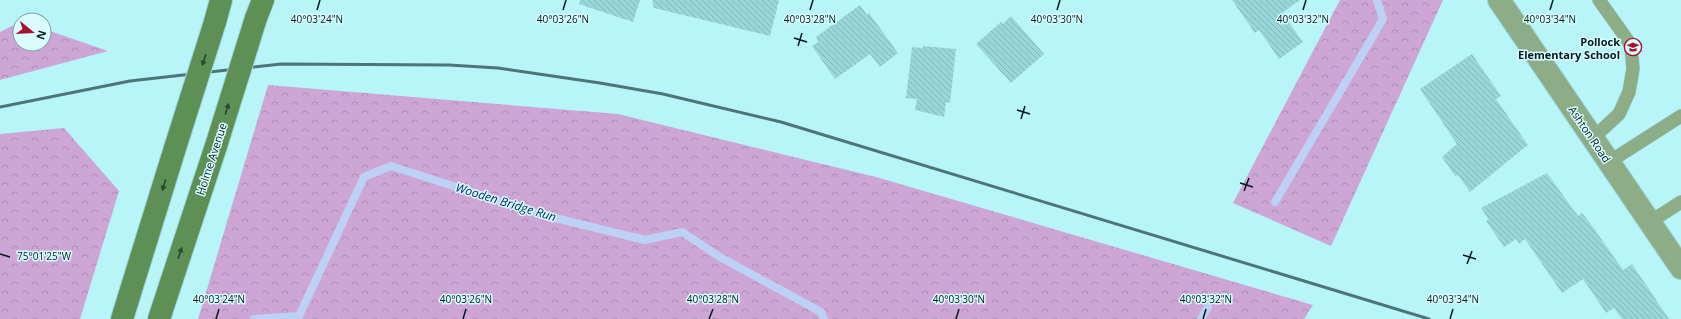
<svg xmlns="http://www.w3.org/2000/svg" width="1681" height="319" font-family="'Open Sans',sans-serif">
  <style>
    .forest { fill: url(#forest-crowns) }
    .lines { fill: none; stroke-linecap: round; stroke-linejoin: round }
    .stream { stroke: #bcd1f4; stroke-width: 8 }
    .building { fill: url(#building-back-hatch) }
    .lane-casing { stroke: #9ad2d5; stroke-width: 14 }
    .street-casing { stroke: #9ad2d5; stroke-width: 24 }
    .secondary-casing { stroke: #9ad2d5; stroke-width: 24 }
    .lane { stroke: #8cad85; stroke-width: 13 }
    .street { stroke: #8cad85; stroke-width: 22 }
    .secondary { stroke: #5e9055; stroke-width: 22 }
    .rail { stroke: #4d7577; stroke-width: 3 }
    .secondary-bridge-casing { stroke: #9ad2d5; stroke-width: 24; stroke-linecap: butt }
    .secondary-bridge { stroke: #5e9055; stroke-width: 22 }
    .oneway { fill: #274933 }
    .ticks { fill: none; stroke: #021a1c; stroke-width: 1.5 }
    .labels { text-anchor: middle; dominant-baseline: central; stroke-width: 3; stroke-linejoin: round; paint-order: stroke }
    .poi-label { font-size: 11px; font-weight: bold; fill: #021a1c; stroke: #d9fdff; text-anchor: end }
    .street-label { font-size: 11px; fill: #021a1c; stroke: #d9fdff }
    .water-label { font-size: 12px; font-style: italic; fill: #032867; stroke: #d9fdff }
    .ticks-label { font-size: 10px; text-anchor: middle; fill: #021a1c; stroke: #d9fdff; stroke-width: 3; stroke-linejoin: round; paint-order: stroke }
  </style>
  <defs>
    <pattern id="forest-crowns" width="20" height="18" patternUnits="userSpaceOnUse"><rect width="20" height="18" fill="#cda6d5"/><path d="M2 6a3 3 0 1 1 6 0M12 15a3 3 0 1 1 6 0" fill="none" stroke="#ae8eb6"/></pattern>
    <pattern id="building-back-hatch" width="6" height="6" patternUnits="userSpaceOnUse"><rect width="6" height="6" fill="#99d6d9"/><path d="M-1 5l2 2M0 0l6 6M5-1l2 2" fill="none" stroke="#82b7ba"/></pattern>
  </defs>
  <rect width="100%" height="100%" fill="#b7f5f8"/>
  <path class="forest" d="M1340,0H1443L1331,246L1233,203Z
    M20,22V44H44V29L108,51L0,80V32Z
    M268,85L618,114L876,177L1313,305L1304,319H198Z
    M64,128L119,191L80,319H0V134Z"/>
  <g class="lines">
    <path class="stream" d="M1275,202L1383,19L1377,0
      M254,319L299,316L364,177L391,166L543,215L645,240L682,232L720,257L821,312L824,319
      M1201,319L1208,307"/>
  </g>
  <path class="building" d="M580,0H640L633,22L579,4Z
    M652,0H779L770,36L654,8Z
    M1232,0H1300L1282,13L1303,42L1279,59L1259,30L1255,33Z
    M860,5L867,15L869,13L898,53L880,67L870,54L835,79L812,46L818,42L816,37Z
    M1011,16L1044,54L1011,83L976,44L1001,22L1003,24Z
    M923,46L956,49L950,103L946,102L944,117L915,110L917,99L906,98L912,47L923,48Z
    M1472,54L1501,96L1496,99L1528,145L1470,192L1458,175L1455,176L1442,157L1457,144L1420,89Z
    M1547,173L1578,216L1582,213L1590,223L1623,270L1632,264L1669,319H1622L1614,308L1606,313L1583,279L1562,293L1525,239L1519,244L1516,239L1504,247L1486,221L1489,220L1481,208Z"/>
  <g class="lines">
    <defs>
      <path id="lane" d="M1593,138L1619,114L1629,92L1633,69L1631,45L1599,0
        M1609,162L1681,116
        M1650,222L1681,202"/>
      <path id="street" d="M1499,0L1681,268"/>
      <path id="secondary" d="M256,18L263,0
        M215,22L221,0
        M122,319L175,148
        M159,319L216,146"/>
    </defs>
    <use href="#lane" class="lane-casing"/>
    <use href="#street" class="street-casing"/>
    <use href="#secondary" class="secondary-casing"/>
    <use href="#lane" class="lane"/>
    <use href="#street" class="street"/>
    <use href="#secondary" class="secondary"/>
    <path class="rail" d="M0,107L130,81L281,64L449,65L498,68L600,83L663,94L781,122L1429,319"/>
    <defs>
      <path id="secondary-bridge" d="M216,146L256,18
        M175,148L215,22"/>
    </defs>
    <use href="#secondary-bridge" class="secondary-bridge-casing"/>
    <use href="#secondary-bridge" class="secondary-bridge"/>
  </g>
  <defs><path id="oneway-solid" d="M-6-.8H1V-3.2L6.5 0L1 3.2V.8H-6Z"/></defs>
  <g class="oneway">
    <use href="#oneway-solid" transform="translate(204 60) rotate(108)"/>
    <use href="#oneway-solid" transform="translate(227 109) rotate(-73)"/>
    <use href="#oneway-solid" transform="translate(164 185) rotate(107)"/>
    <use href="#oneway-solid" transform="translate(180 253) rotate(-72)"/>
  </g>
  <path class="ticks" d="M317,10L320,0M563,10L566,0M810,10L813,0M1057,10L1060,0M1303,10L1306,0M1550,10L1553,0M794,38L807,42M798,46L802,33M1017,110L1030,114M1021,119L1025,106M1240,183L1253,187M1244,191L1249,178M0,254L10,257M1463,255L1476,259M1467,264L1472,251M216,319L219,309M463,319L466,309M709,319L713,309M956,319L959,309M1203,319L1206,309M1450,319L1453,309"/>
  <defs>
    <symbol id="school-ring" viewBox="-11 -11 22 22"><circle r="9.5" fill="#d9fdff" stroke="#a8112b" stroke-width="1.5"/><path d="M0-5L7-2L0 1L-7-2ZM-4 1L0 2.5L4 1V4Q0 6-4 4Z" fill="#a8112b"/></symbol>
  </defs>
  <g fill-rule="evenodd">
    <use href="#school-ring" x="1623" y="37" width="20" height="20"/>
  </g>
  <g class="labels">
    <g class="poi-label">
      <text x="1620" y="41">Pollock<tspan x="1620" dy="13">Elementary School</tspan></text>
    </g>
    <g class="street-label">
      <text transform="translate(1590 134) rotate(56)">Ashton Road</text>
      <text transform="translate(211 159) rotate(-72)">Holme Avenue</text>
    </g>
    <g class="water-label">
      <text transform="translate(506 202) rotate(17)">Wooden Bridge Run</text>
    </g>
  </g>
  <g class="ticks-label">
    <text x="317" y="23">40°03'24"N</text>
    <text x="563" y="23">40°03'26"N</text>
    <text x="810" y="23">40°03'28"N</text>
    <text x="1057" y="23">40°03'30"N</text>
    <text x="1303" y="23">40°03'32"N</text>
    <text x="1550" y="23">40°03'34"N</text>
    <text x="44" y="260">75°01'25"W</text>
    <text x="219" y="303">40°03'24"N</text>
    <text x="466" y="303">40°03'26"N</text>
    <text x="713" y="303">40°03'28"N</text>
    <text x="959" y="303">40°03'30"N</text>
    <text x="1206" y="303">40°03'32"N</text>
    <text x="1453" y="303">40°03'34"N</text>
  </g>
  <g transform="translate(32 32) rotate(108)"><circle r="19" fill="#d9fdff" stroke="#83a2a4"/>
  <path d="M0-3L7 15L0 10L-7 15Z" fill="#a8112b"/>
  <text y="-6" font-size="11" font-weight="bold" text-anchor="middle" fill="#021a1c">N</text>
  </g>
</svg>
